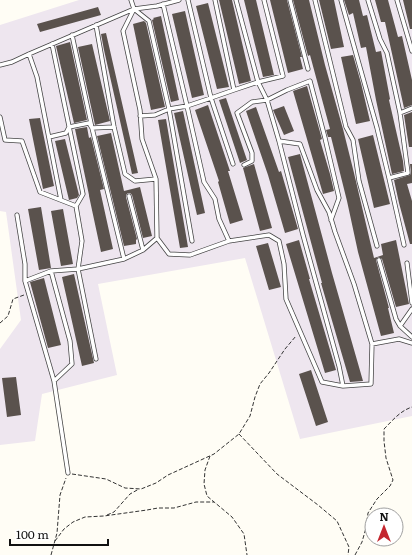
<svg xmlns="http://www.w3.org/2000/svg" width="412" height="555" font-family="Literata,serif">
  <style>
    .industrial { fill: #eee6ef }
    .building { fill: #5a524d }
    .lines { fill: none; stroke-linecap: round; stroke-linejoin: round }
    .service-casing { stroke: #444; stroke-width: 5 }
    .path { stroke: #333; stroke-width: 1; stroke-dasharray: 4 2; stroke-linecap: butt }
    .service { stroke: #fff; stroke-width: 3.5 }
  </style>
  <rect width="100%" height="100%" fill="#fffdf5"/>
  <path class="industrial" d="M79,0H412V416L300,439L245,258L98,284L117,375L42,394L35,441L0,445V349L21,320L6,212L0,211V25Z"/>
  <path class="building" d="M219,0H232L251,81L239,84Z
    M244,0H256L274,75L263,77Z
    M270,0H287L302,57H300L303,69L288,73Z
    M293,0H309L325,65L343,129L354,173L374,258L383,255L381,244L396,240L409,304L396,307L382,259L378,257L376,260L389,308H388L394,333L381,336L358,252L347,201L331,137H328L326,130L330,129L310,55L308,56Z
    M319,0H334L344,47L331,49Z
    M344,0H359L363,16L367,15L376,52L381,51L390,99L389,100L403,161L404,171L392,174L376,100L366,47L361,48L353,13L349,15Z
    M375,0H388L398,37L402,36L412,80V105L404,108L385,22H381Z
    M403,0H412V29H410Z
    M208,3L229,87L217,89L196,6Z
    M98,7L101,15L40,32L37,24Z
    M185,11L204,95L192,98L172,14Z
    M161,16L179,100L171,102L152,20L154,19L153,18Z
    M144,21L146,23L165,107L151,110L133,24Z
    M106,33L138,173L132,174L104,50L101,34Z
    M70,42L87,120L74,123L56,46Z
    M92,44L110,121L95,125L78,47Z
    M353,55L361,83L370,121L356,124L341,57Z
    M307,86L322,139L320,140L330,174L334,191L323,194L293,91Z
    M226,98L247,160L240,163L219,100Z
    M208,105L230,171H228L243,220L230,224L218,182L219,181L195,110Z
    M284,106L294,131L284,135L273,110Z
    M256,107L279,172L281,171L298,229L285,233L268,175L246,111Z
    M183,111L205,213L197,215L174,113Z
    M412,112V147H409L404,115Z
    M40,118L54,186L43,189L29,119Z
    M166,119L188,247L180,248L158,120Z
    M87,127L89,138L91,137L104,189L100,190L113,249L101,252L89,196V195L75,129Z
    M111,133L124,191L140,187L152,236L143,238L132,195L130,193H128L126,195V197L137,239L136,240V244L124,246L97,136Z
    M373,135L390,204L374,208L358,139Z
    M65,139L79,195L77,198L69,200L55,141Z
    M300,154L332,273L363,381L350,382L321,283H322L288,157Z
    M254,164L272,228L260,231L243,168Z
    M410,164H412V183L407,184L412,201V244H410L399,203L394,180L410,175L411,173Z
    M41,207L51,268L39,270L28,209Z
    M63,209L73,264L61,266L51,211Z
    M299,240L310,279H309L336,370L325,373L286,244Z
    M268,243L281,287L269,290L256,246Z
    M74,274L94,363L82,366L62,277Z
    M44,278L61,345L48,348L30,282Z
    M311,370L328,422L316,426L299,374Z
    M16,377L21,415L7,417L2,378Z"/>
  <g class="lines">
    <defs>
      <path id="service" d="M131,0L134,9L149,21L169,109L192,241
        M179,0L157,6L134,9L123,31L140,110L142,139L156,179L157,238L169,254L190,255L229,241L269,235L279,241L284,264L286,299L322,382L343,386L339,366L303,235L279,141
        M188,0L211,98L234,90
        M215,0L234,90L258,82L283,76L264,0
        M236,0L258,82L267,100L279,141L300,144L317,190L329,212L335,232L354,284L372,344L371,384L343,386
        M290,0L308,69
        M315,0L346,127L353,140L359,181L377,246
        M341,0L377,128L389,178
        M368,0L380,39L387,53L400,113L408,173L389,178L404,245
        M397,0L412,51
        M163,4L187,106L211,98L233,164
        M96,25L114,127L125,174L135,181L156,179
        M72,35L92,128L124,259
        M52,44L83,194L76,206L82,241L78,269L96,359
        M29,54L37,77L61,200
        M0,65L12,62L29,54L134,9
        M400,113L412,108
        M140,116L155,115L169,109L187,106L204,182L215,199L219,219L229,241
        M0,117L5,140L22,141L40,192L76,206
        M49,137L66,133L69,127L89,123L92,128L114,127
        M244,165L252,161V153L237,113L252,102L267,100L287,90L310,81L325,138L339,198L331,220
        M129,196L143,250
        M17,215L25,264V281L54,381
        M379,260L396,319L400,326
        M407,263L412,303
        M51,271L70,341L72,364L54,381L68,473
        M25,281L51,271L78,269L124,259L143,250L157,238
        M412,309L400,326L412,337
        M372,344L399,339L412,343"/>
    </defs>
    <use href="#service" class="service-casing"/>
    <path class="path" d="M0,323L8,316L13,299L24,295
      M239,434L277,474L318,505L337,521L349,547L348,555
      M210,456L205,470L204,484L207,496L232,517L244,534L247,555
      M72,474L106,479L125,488L141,489L156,483L168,475L214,454L239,434L250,416L255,397L260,384L269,373L285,349L296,336
      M107,515L114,512L130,494L139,489
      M55,541L64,529L73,522L85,517L104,516L147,510L158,508H174L196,502H214
      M51,555L57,533L60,495L66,478
      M355,555L362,542L366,528L368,513L377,499L390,486L393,480L386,458L384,441V429C393,420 400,411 412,407"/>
    <use href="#service" class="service"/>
  </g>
  <g transform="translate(384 527)"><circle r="19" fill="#ffffff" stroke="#a0a0a0"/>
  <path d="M0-3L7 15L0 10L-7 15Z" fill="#c4262e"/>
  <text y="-6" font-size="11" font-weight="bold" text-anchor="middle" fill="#111111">N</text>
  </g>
  <path d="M10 539v6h98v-6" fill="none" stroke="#111111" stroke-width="2"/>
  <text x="16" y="539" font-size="12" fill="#111111" stroke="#ffffff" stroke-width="3" paint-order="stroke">100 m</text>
</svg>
